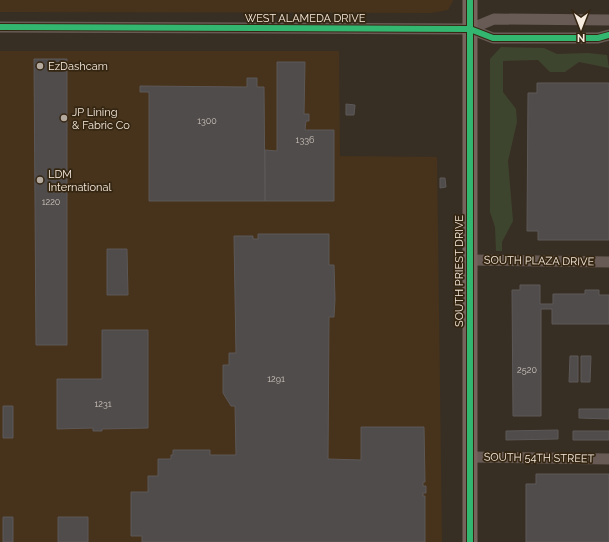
<svg xmlns="http://www.w3.org/2000/svg" width="609" height="542" font-family="Raleway,sans-serif">
  <style>
    .built { fill: #47331b }
    .grass { fill: #3e452e }
    .building { fill: #504c4c; stroke: #5c5858 }
    .lines { fill: none; stroke-linecap: round; stroke-linejoin: round }
    .minor { stroke: #685b55; stroke-width: 11 }
    .secondary { stroke: #74645d; stroke-width: 15 }
    .cycleway-casing { stroke: #352612; stroke-width: 8 }
    .cycleway { stroke: #33b770; stroke-width: 6 }
    .poi-dot { fill: #b4a99e; stroke: #352612; stroke-width: 1.5 }
    .labels { text-anchor: middle; dominant-baseline: central; stroke-width: 3.5; stroke-linejoin: round; paint-order: stroke }
    .number-label { font-size: 9px; fill: #ccc3ba }
    .street-label { font-size: 11px; fill: #f6ebdf; stroke: #352612 }
    .poi-label { font-size: 11px; fill: #f6ebdf; stroke: #352612; text-anchor: start }
  </style>
  <rect width="100%" height="100%" fill="#382f24"/>
  <path class="built" d="M0,0H453V1L448,10L431,13L0,12Z
    M0,51H339L340,156L437,157L442,542H0Z"/>
  <path class="grass" d="M501,47L544,48L557,54L588,53L607,55L609,68L579,62L565,72H550L538,60L503,61V92L516,109L517,122L508,161L513,221L502,242V251H496L495,227L490,212V59Z"/>
  <path class="building" d="M34,59H67V345H36Z
    M277,62H305L304,114H309V121H306L305,130H334V201H265V150L277,151Z
    M247,78H257V87H264L265,201H149V92H140V86L247,87Z
    M537,83H609V240H538V231H527L528,93H537Z
    M346,104L355,105L354,115H346Z
    M440,178H445L446,187L440,188Z
    M258,234H329V265H334L335,299L334,317H329L328,459L361,460V427H424L425,482H423V486H426V493H423V496H425V542H142V536H131V492H148V476H158V459H171V455H173V450H210V455H236L235,406H231L223,393V365H229V353H236L234,236H253V239H258Z
    M107,249H127L128,295H107Z
    M520,285H540V304H553V294H585V290H599V295H609V324H552V309H541V416H513L512,290H520Z
    M102,330H148V428L102,429V431H93V428L57,429V379H102Z
    M570,356H578V382H569Z
    M581,356H591L590,382H581Z
    M3,406H13V438H3Z
    M579,409H609V419L579,418Z
    M558,430V439L506,440V431Z
    M573,431H609V440H573Z
    M536,474H609V542H526V484H536Z
    M3,517H13V542H3Z
    M58,517H88V542H58Z"/>
  <g class="lines">
    <path class="minor" d="M0,27L470,29L493,38H598L609,35
      M470,29L494,19L609,20
      M469,260L609,262
      M470,457L609,459"/>
    <path class="secondary" d="M470,0V542"/>
    <defs>
      <path id="cycleway" d="M470,0V542
        M0,27L470,29L493,38H598L609,35"/>
    </defs>
    <use href="#cycleway" class="cycleway-casing"/>
    <use href="#cycleway" class="cycleway"/>
  </g>
  <g class="poi-dot">
    <circle cx="40" cy="66" r="4"/>
    <circle cx="64" cy="118" r="4"/>
    <circle cx="40" cy="180" r="4"/>
  </g>
  <g class="labels">
    <g class="number-label">
      <text x="207" y="121">1300</text>
      <text x="305" y="140">1336</text>
      <text x="51" y="202">1220</text>
      <text x="527" y="370">2520</text>
      <text x="276" y="379">1291</text>
      <text x="103" y="404">1231</text>
    </g>
    <g class="street-label">
      <text x="305" y="18">WEST ALAMEDA DRIVE</text>
      <text transform="translate(539 261) rotate(1)">SOUTH PLAZA DRIVE</text>
      <text transform="translate(459 271) rotate(-90)">SOUTH PRIEST DRIVE</text>
      <text transform="translate(539 458) rotate(1)">SOUTH 54TH STREET</text>
    </g>
    <g class="poi-label">
      <text x="48" y="66">EzDashcam</text>
      <text x="72" y="112">JP Lining<tspan x="72" dy="13">&amp; Fabric Co</tspan></text>
      <text x="48" y="174">LDM<tspan x="48" dy="13">International</tspan></text>
    </g>
  </g>
  <g transform="translate(581 28) rotate(180)" stroke="#352612" stroke-width="3" paint-order="stroke">
  <path d="M0-3L7 15L0 10L-7 15Z" fill="#f6ebdf"/>
  <text y="-6" font-size="11" font-weight="bold" text-anchor="middle" fill="#f6ebdf">N</text>
  </g>
</svg>
